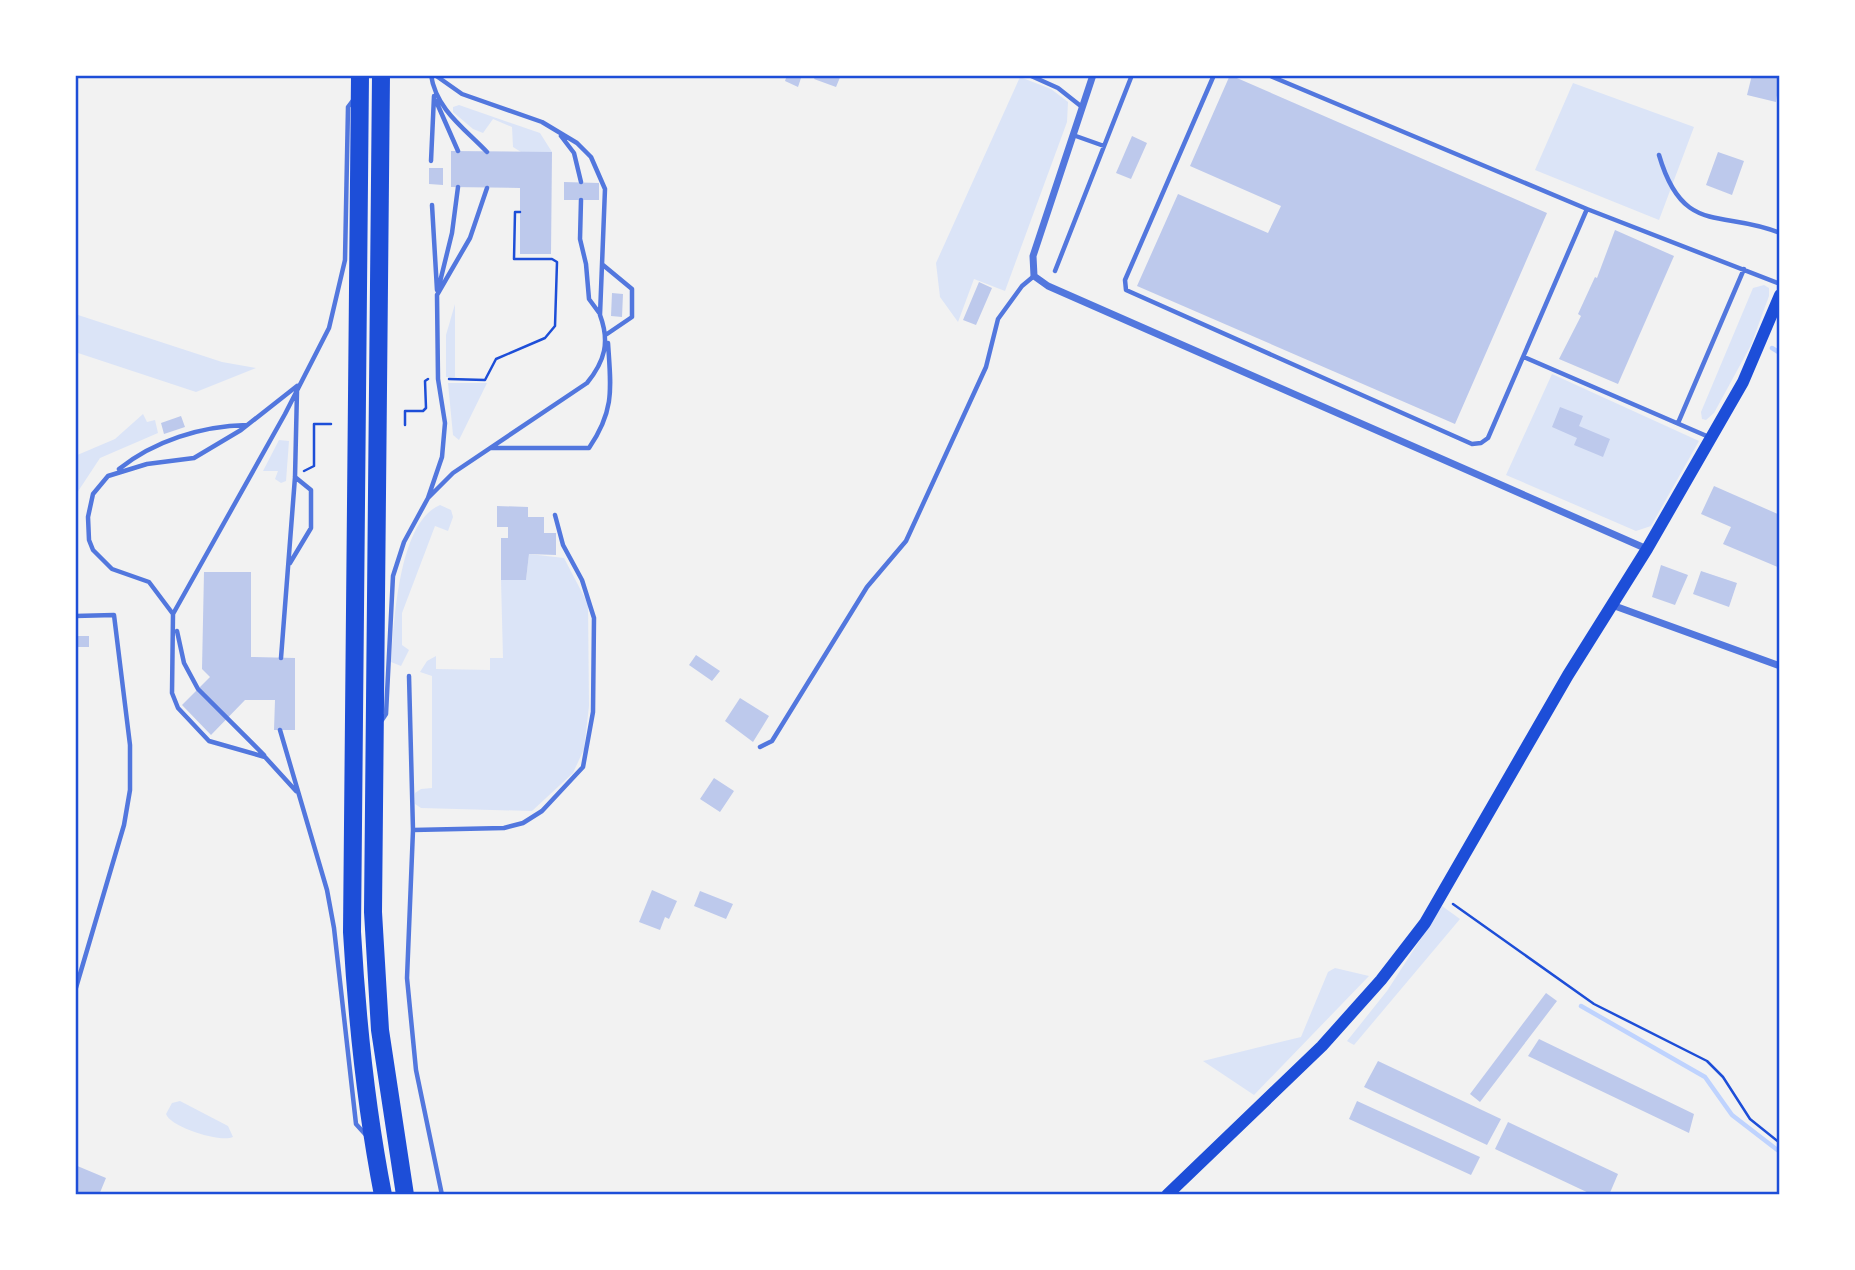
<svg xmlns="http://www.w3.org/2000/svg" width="1855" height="1270" font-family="'Source Sans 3',sans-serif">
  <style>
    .green { fill: #dbe4f7 }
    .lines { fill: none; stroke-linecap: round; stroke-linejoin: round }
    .stream { stroke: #bfd3fe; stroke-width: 4.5 }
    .building { fill: #bdc9ec }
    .path { stroke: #1d4ed8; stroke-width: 2.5 }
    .service { stroke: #5277de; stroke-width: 4.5 }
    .minor { stroke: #5277de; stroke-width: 7 }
    .secondary { stroke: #1d4ed8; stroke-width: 12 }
    .motorway { stroke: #1d4ed8; stroke-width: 18 }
    .neatline { fill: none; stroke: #1d4ed8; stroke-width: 2.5 }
  </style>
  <rect width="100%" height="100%" fill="#f2f2f2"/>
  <path class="green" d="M1020,77L1051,89L1068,102L1067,122L1005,291L974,279L958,322L940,297L936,263Z
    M1573,83L1694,127L1659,220L1535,170Z
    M459,105L540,133L552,152H521L513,147L512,127L493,119L483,133L473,129L453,112V107Z
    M1764,285L1769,288V296L1751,345L1714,413L1706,420L1702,419L1701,412L1753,288Z
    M455,304V377H446V335Z
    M75,314L222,362L256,368L196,392L75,352Z
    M1552,374L1699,441L1651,526L1636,531L1506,475Z
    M448,383H487L459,440L453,435Z
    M143,414L147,422L155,420L158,433L100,458L75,496V456L115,439Z
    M279,440L289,441L286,481L281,483L275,479L278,471H263Z
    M440,505L451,510L453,517L448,531L435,526L402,613V645L409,650L401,666L391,662C394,624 398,522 440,505Z
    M529,554L564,558L588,604L589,706L584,749L573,773L532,811L421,808L415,804V793L421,789L432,788V676L420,672L427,661L436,656V669L490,670V658H503L501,580H526Z
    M1442,906L1460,919L1354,1045L1347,1041L1387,991Z
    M1335,968L1369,976L1254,1095L1203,1061L1301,1037L1328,972Z
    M180,1101L228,1126L233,1137C221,1143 170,1127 166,1114L172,1103Z"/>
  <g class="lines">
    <path class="stream" d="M1772,348L1780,353
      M1581,1006L1705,1077L1732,1115L1780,1152"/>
  </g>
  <path class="building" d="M787,75L801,78L798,87L785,81Z
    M816,75H841L836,87L814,79Z
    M1230,75L1547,213L1455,424L1137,286L1178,194L1268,233L1281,206L1190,166Z
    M1752,75H1780L1776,102L1747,95Z
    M1132,136L1147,143L1131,179L1116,173Z
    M451,151L552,152L551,254H520V188L451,187Z
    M1718,152L1744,161L1732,195L1706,185Z
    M429,168H443V185L429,184Z
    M564,182L599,183V200H564Z
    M1615,230L1674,256L1618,384L1559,359L1581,316L1578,314L1595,277L1597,278Z
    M979,282L992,288L976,325L963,320Z
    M612,293L623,294L622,317L611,316Z
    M1560,407L1583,416L1579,426L1610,439L1603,457L1574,445L1577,438L1552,427Z
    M181,416L185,427L164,434L161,423Z
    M1714,486L1780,515V568L1723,544L1731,527L1701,514Z
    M497,506L528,507V517H544V533H556V555L529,554L526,580H501V538H508V527H497Z
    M1661,565L1688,575L1675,605L1652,597Z
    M1701,571L1737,583L1729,607L1693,594Z
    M204,572H251V657L295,658V730H274L275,700H245L211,735L182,705L210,677L202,669Z
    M75,636H89V647H75Z
    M696,655L720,671L712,681L689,665Z
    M740,698L769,716L753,742L725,721Z
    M714,778L734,791L720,812L700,799Z
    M652,890L677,901L669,919L665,917L660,930L639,922Z
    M700,891L733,904L726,919L694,906Z
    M1546,993L1557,1001L1480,1102L1470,1094Z
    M1539,1039L1694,1114L1689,1133L1528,1056Z
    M1378,1061L1501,1119L1487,1145L1364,1087Z
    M1357,1101L1480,1157L1471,1175L1349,1119Z
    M1508,1122L1618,1174L1609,1195H1593L1495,1149Z
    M75,1165L106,1178L99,1195H75Z"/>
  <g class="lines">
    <path class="path" d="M449,379L485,380L496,359L545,338L555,326L557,262L552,259H514L515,212H520
      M405,425V411H423L426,408L425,381L428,379
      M304,471L314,466V424H331
      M1453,904L1594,1004L1707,1061L1723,1077L1750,1119L1780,1143"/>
    <path class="service" d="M431,75C436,109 464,128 487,152
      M1029,75L1058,88L1082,107
      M1214,75L1125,280L1126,290L1472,444L1481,443L1488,438L1587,209L1268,75
      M436,101L458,151
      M1073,135L1104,146
      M561,136L574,153L581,182
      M1659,155C1683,237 1722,209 1780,233
      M431,161L434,96
      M581,200L580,239L586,264L589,299L600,314
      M432,205L437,290
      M1587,209L1780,284
      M603,265L632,289V317L607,334
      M1055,271L1132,75
      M438,290L452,233L458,187
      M1524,357L1709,437
      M1678,423L1744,269
      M491,448H589C615,410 611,388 608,343
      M119,469C154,441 201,426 247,425
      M428,498L453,473L587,383C605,361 610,342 600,315L605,189L591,157L577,143L542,122L462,94L435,75
      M290,563L311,528V490L295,477
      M173,614L285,414L329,328L345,260L348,107L354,99
      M75,616L114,615L130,745V790L124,825L75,991
      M177,631L184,663L198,689L264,755
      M281,658L295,477L297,391
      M409,676L413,830L407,978L416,1070L442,1195
      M382,720L386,714L393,576L404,542L428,498L442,457L445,423L438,379L437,295L470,238L487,188
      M280,730L327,890L334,928L356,1124L365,1134
      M760,747L772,741L867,587L906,541L986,367L998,319L1022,286L1034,276
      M296,791L265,757L209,741L178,708L172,693L173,614L149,582L112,569L93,550L89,540L88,517L93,494L108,476L147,464L194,458L241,430L297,386
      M413,830L504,828L523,823L542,811L583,767L593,712L594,618L582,580L563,545L555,515"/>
    <path class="minor" d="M1093,75L1033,256L1034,276L1048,286L1647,549
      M1612,605L1780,666"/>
    <path class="secondary" d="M1167,1195L1322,1046L1381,980L1425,923L1568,675L1647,549L1743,382L1780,295"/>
    <path class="motorway" d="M360,75L352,932C357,1020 366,1108 383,1195
      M381,75L373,912L380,1030L405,1195"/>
  </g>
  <rect width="1855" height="1270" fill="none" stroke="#ffffff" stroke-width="154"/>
  <rect x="77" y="77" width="1701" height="1116" class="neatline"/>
</svg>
